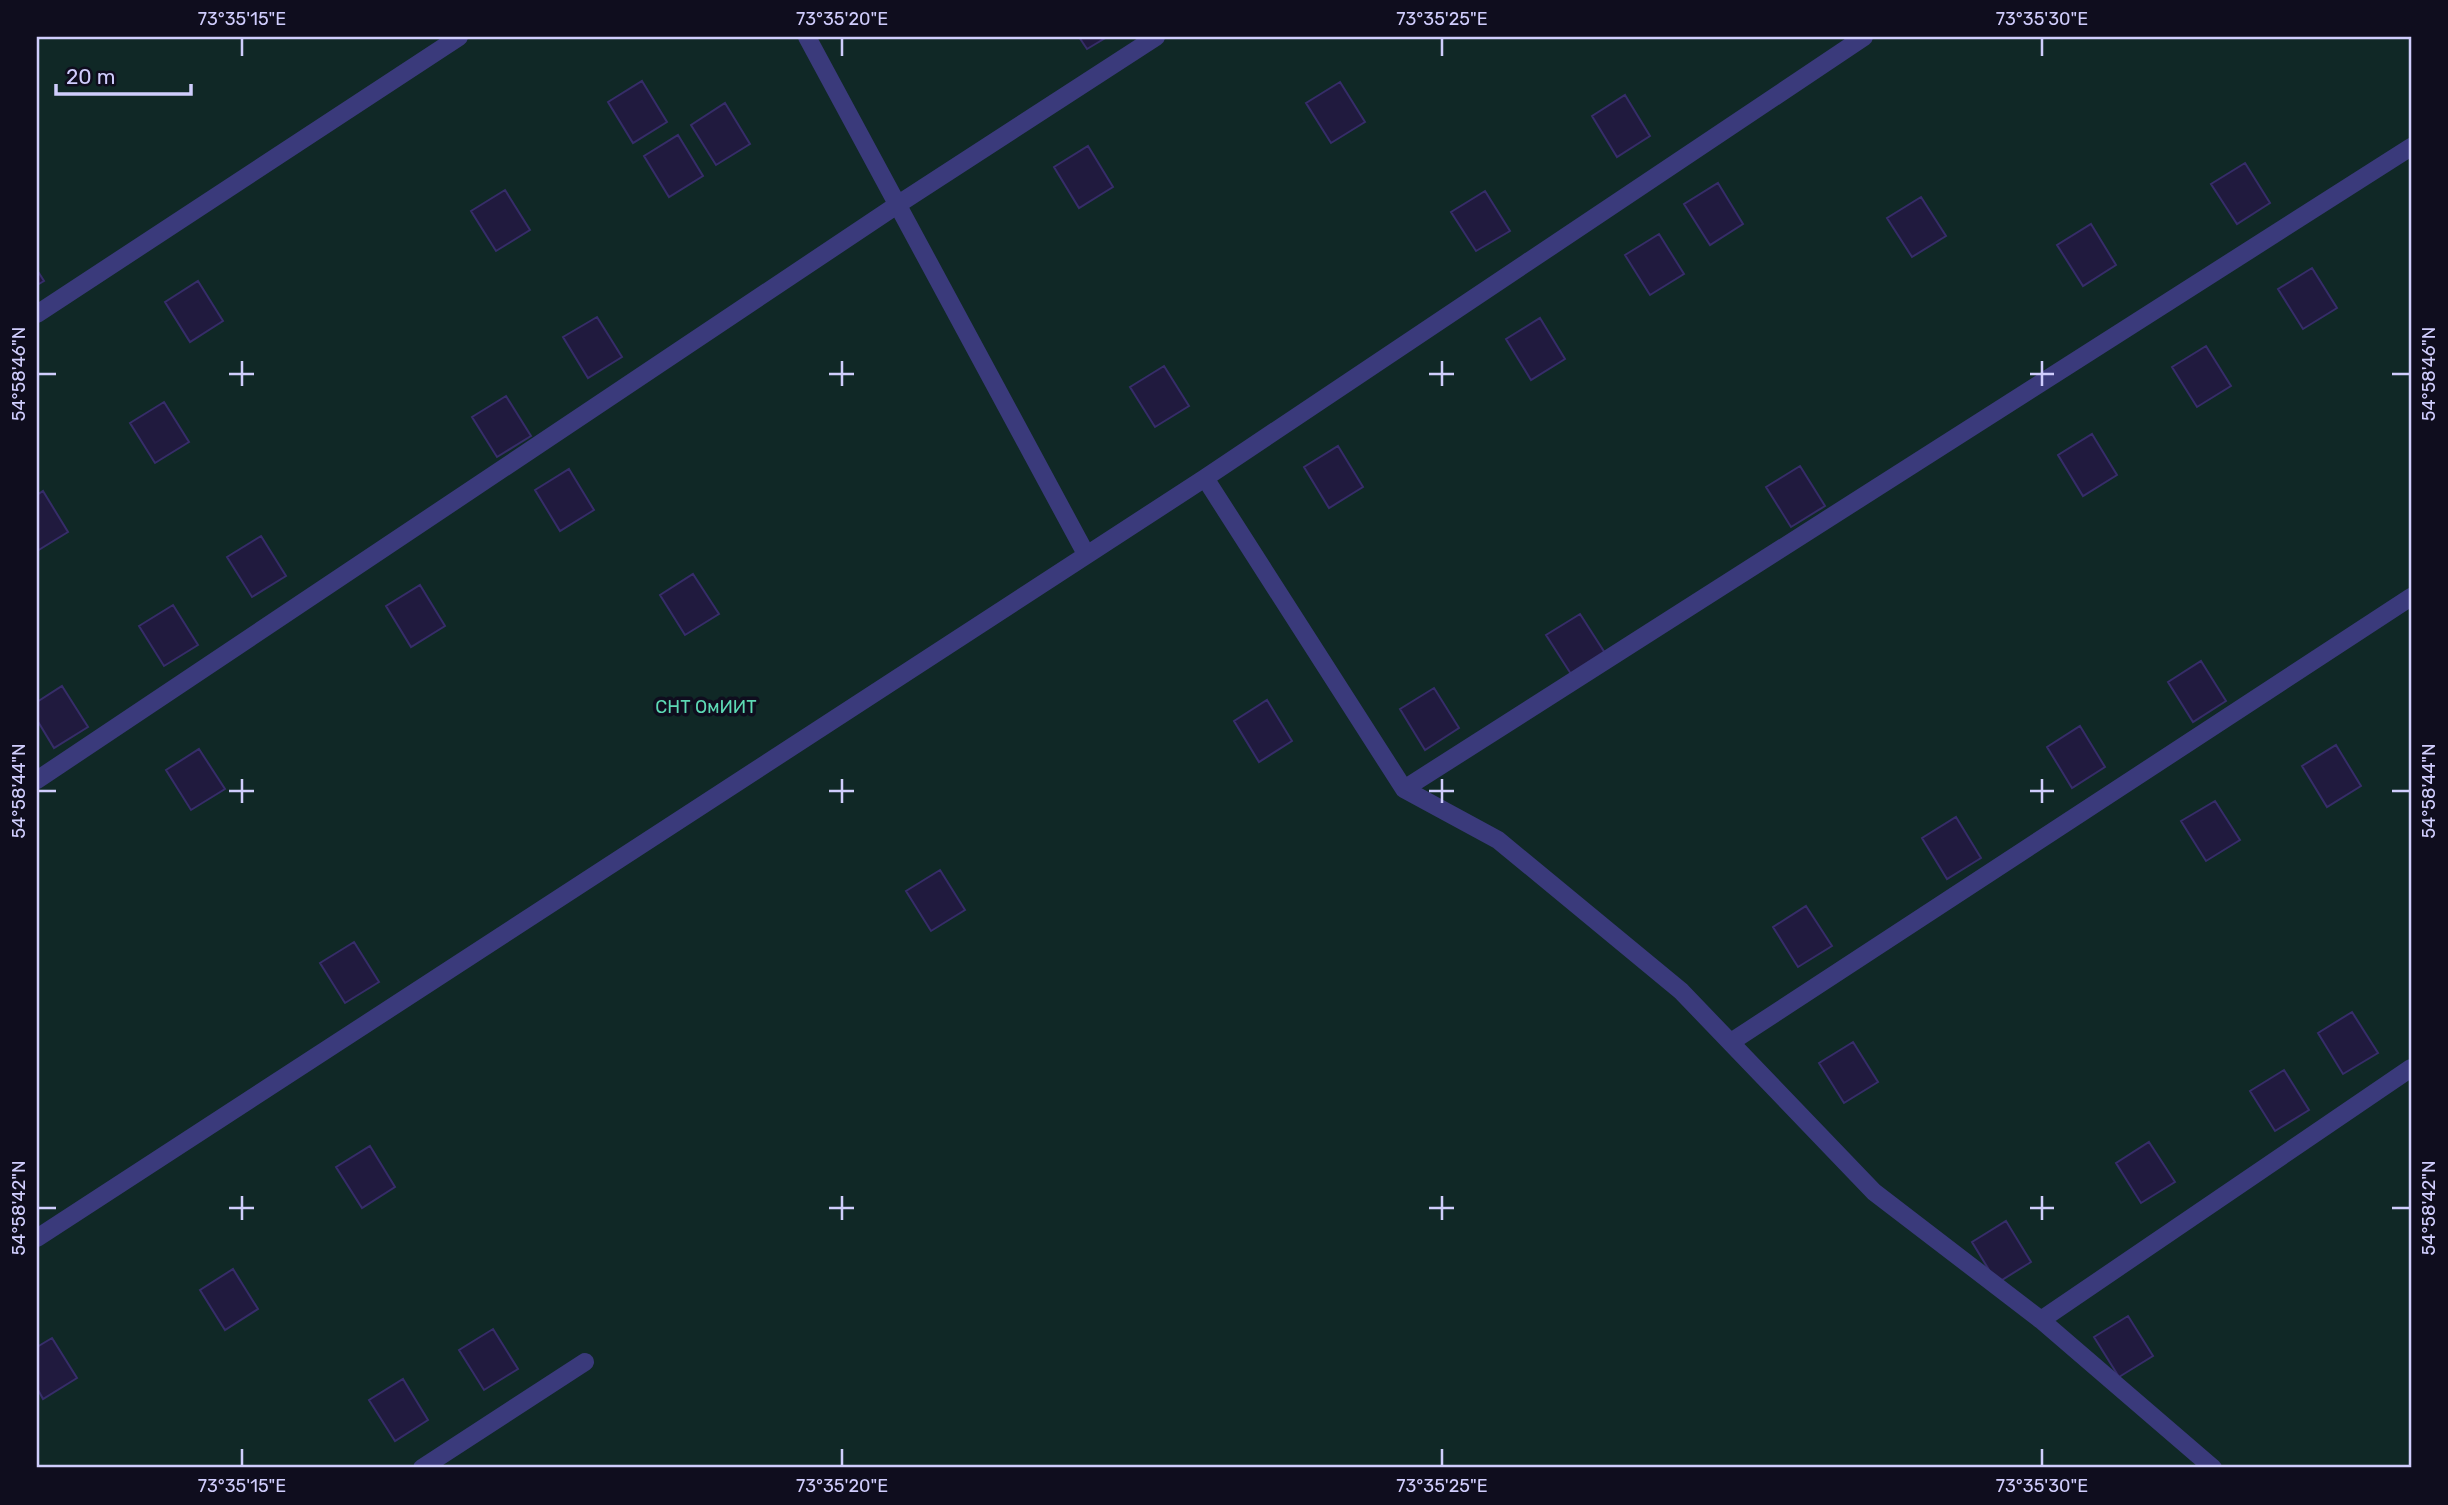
<svg xmlns="http://www.w3.org/2000/svg" width="2448" height="1505" font-family="Rubik,sans-serif">
  <style>
    .green { fill: #102826 }
    .building { fill: #201a3e; stroke: #362d69; stroke-width: 2 }
    .lines { fill: none; stroke-linecap: round; stroke-linejoin: round }
    .minor { stroke: #3a3a7b; stroke-width: 18 }
    .ticks { fill: none; stroke: #d0cdfd; stroke-width: 2.5 }
    .labels { text-anchor: middle; dominant-baseline: central; stroke-width: 7; stroke-linejoin: round; paint-order: stroke }
    .park-label { font-size: 18px; fill: #5dd9b4; stroke: #0f0d1e }
    .neatline { fill: none; stroke: #d0cdfd; stroke-width: 2.5 }
    .ticks-label { font-size: 18px; text-anchor: middle; fill: #d0cdfd }
  </style>
  <rect width="100%" height="100%" fill="#0f0d1e"/>
  <path class="green" d="M37,37H2411V1468H37Z"/>
  <path class="building" d="M1079,37H1107L1087,49Z
    M642,81L667,122L633,143L608,102Z
    M1340,82L1365,122L1331,143L1306,103Z
    M1625,95L1650,136L1617,157L1592,116Z
    M725,103L750,144L716,165L691,125Z
    M678,135L703,176L669,197L644,156Z
    M1088,146L1113,187L1079,208L1054,167Z
    M2245,163L2270,203L2237,224L2211,184Z
    M1718,183L1743,224L1710,245L1684,204Z
    M505,190L530,230L496,251L471,211Z
    M1485,191L1510,231L1476,251L1451,212Z
    M1921,197L1946,236L1912,257L1887,218Z
    M2091,224L2116,265L2083,286L2057,245Z
    M1659,234L1684,274L1650,295L1625,255Z
    M2312,268L2337,308L2303,329L2278,289Z
    M37,270L44,281L37,285Z
    M198,281L223,321L190,342L165,302Z
    M597,317L622,357L588,378L563,337Z
    M1540,318L1565,359L1531,380L1506,339Z
    M2206,346L2231,386L2197,407L2172,367Z
    M1164,366L1189,406L1155,427L1130,387Z
    M506,396L531,436L497,457L472,417Z
    M164,402L189,442L155,463L130,423Z
    M2092,434L2117,475L2083,496L2058,455Z
    M1338,446L1363,487L1329,508L1304,467Z
    M1800,466L1825,506L1791,527L1766,487Z
    M569,469L594,510L560,531L535,490Z
    M43,491L68,532L37,551V495Z
    M261,536L286,576L252,597L227,557Z
    M693,574L719,614L685,635L660,595Z
    M420,585L445,626L411,647L386,606Z
    M173,605L198,645L164,666L139,626Z
    M1580,614L1605,653L1571,674L1546,635Z
    M2201,661L2226,701L2193,722L2168,682Z
    M62,686L88,727L54,748L37,720V702Z
    M1434,688L1459,728L1425,750L1400,709Z
    M1267,700L1292,741L1259,762L1234,721Z
    M2080,726L2105,767L2072,788L2047,747Z
    M2336,745L2361,786L2327,807L2302,766Z
    M199,749L225,789L191,810L166,770Z
    M2215,801L2240,840L2206,861L2181,821Z
    M1956,817L1981,858L1947,879L1922,838Z
    M940,870L965,910L931,931L906,891Z
    M1806,906L1832,946L1798,967L1773,927Z
    M354,942L379,982L345,1003L320,963Z
    M2352,1012L2378,1053L2343,1074L2318,1033Z
    M1853,1042L1878,1082L1844,1103L1819,1063Z
    M2284,1070L2309,1110L2275,1131L2250,1091Z
    M2149,1142L2175,1182L2141,1203L2116,1163Z
    M370,1146L395,1187L362,1208L336,1167Z
    M2006,1221L2031,1262L1997,1283L1972,1242Z
    M233,1269L258,1309L225,1330L200,1290Z
    M2128,1316L2153,1356L2119,1377L2094,1337Z
    M493,1329L518,1369L484,1390L459,1350Z
    M52,1338L77,1378L43,1399L37,1388V1347Z
    M403,1379L428,1420L395,1441L369,1400Z"/>
  <g class="lines">
    <path class="minor" d="M807,37L1086,554
      M37,314L459,37
      M1205,478L1404,789L2411,147
      M37,780L897,205L1156,37
      M1404,789L1498,840L1681,991L1874,1192L2041,1320L2213,1468
      M1731,1042L2411,597
      M37,1238L1205,478L1864,37
      M2041,1320L2411,1068
      M422,1468L585,1362"/>
  </g>
  <path class="ticks" d="M242,38V56M842,38V56M1442,38V56M2042,38V56M242,361V386M842,361V386M1442,361V386M2042,361V386M38,374H56M229,374H254M829,374H854M1429,374H1454M2030,374H2054M2392,374H2410M242,779V803M842,779V803M1442,779V803M2042,779V803M38,791H56M229,791H254M829,791H854M1429,791H1454M2030,791H2054M2392,791H2410M242,1196V1220M842,1196V1220M1442,1196V1220M2042,1196V1220M38,1208H56M229,1208H254M829,1208H854M1429,1208H1454M2030,1208H2054M2392,1208H2410M242,1449V1466M842,1449V1466M1442,1449V1466M2042,1449V1466"/>
  <g class="labels">
    <g class="park-label">
      <text x="706" y="707">СНТ ОмИИТ</text>
    </g>
  </g>
  <rect width="2448" height="1505" fill="none" stroke="#0f0d1e" stroke-width="77"/>
  <path d="M56 84v10h135v-10" fill="none" stroke="#d0cdfd" stroke-width="3.5"/>
  <text x="66" y="84" font-size="21" fill="#d0cdfd" stroke="#0f0d1e" stroke-width="5" paint-order="stroke">20 m</text>
  <rect x="38" y="38" width="2372" height="1428" class="neatline"/>
  <g class="ticks-label">
    <text x="242" y="25">73°35'15"E</text>
    <text x="842" y="25">73°35'20"E</text>
    <text x="1442" y="25">73°35'25"E</text>
    <text x="2042" y="25">73°35'30"E</text>
    <text transform="translate(19 374) rotate(-90)" y="6">54°58'46"N</text>
    <text transform="translate(2429 374) rotate(-90)" y="6">54°58'46"N</text>
    <text transform="translate(19 791) rotate(-90)" y="6">54°58'44"N</text>
    <text transform="translate(2429 791) rotate(-90)" y="6">54°58'44"N</text>
    <text transform="translate(19 1208) rotate(-90)" y="6">54°58'42"N</text>
    <text transform="translate(2429 1208) rotate(-90)" y="6">54°58'42"N</text>
    <text x="242" y="1492">73°35'15"E</text>
    <text x="842" y="1492">73°35'20"E</text>
    <text x="1442" y="1492">73°35'25"E</text>
    <text x="2042" y="1492">73°35'30"E</text>
  </g>
</svg>
